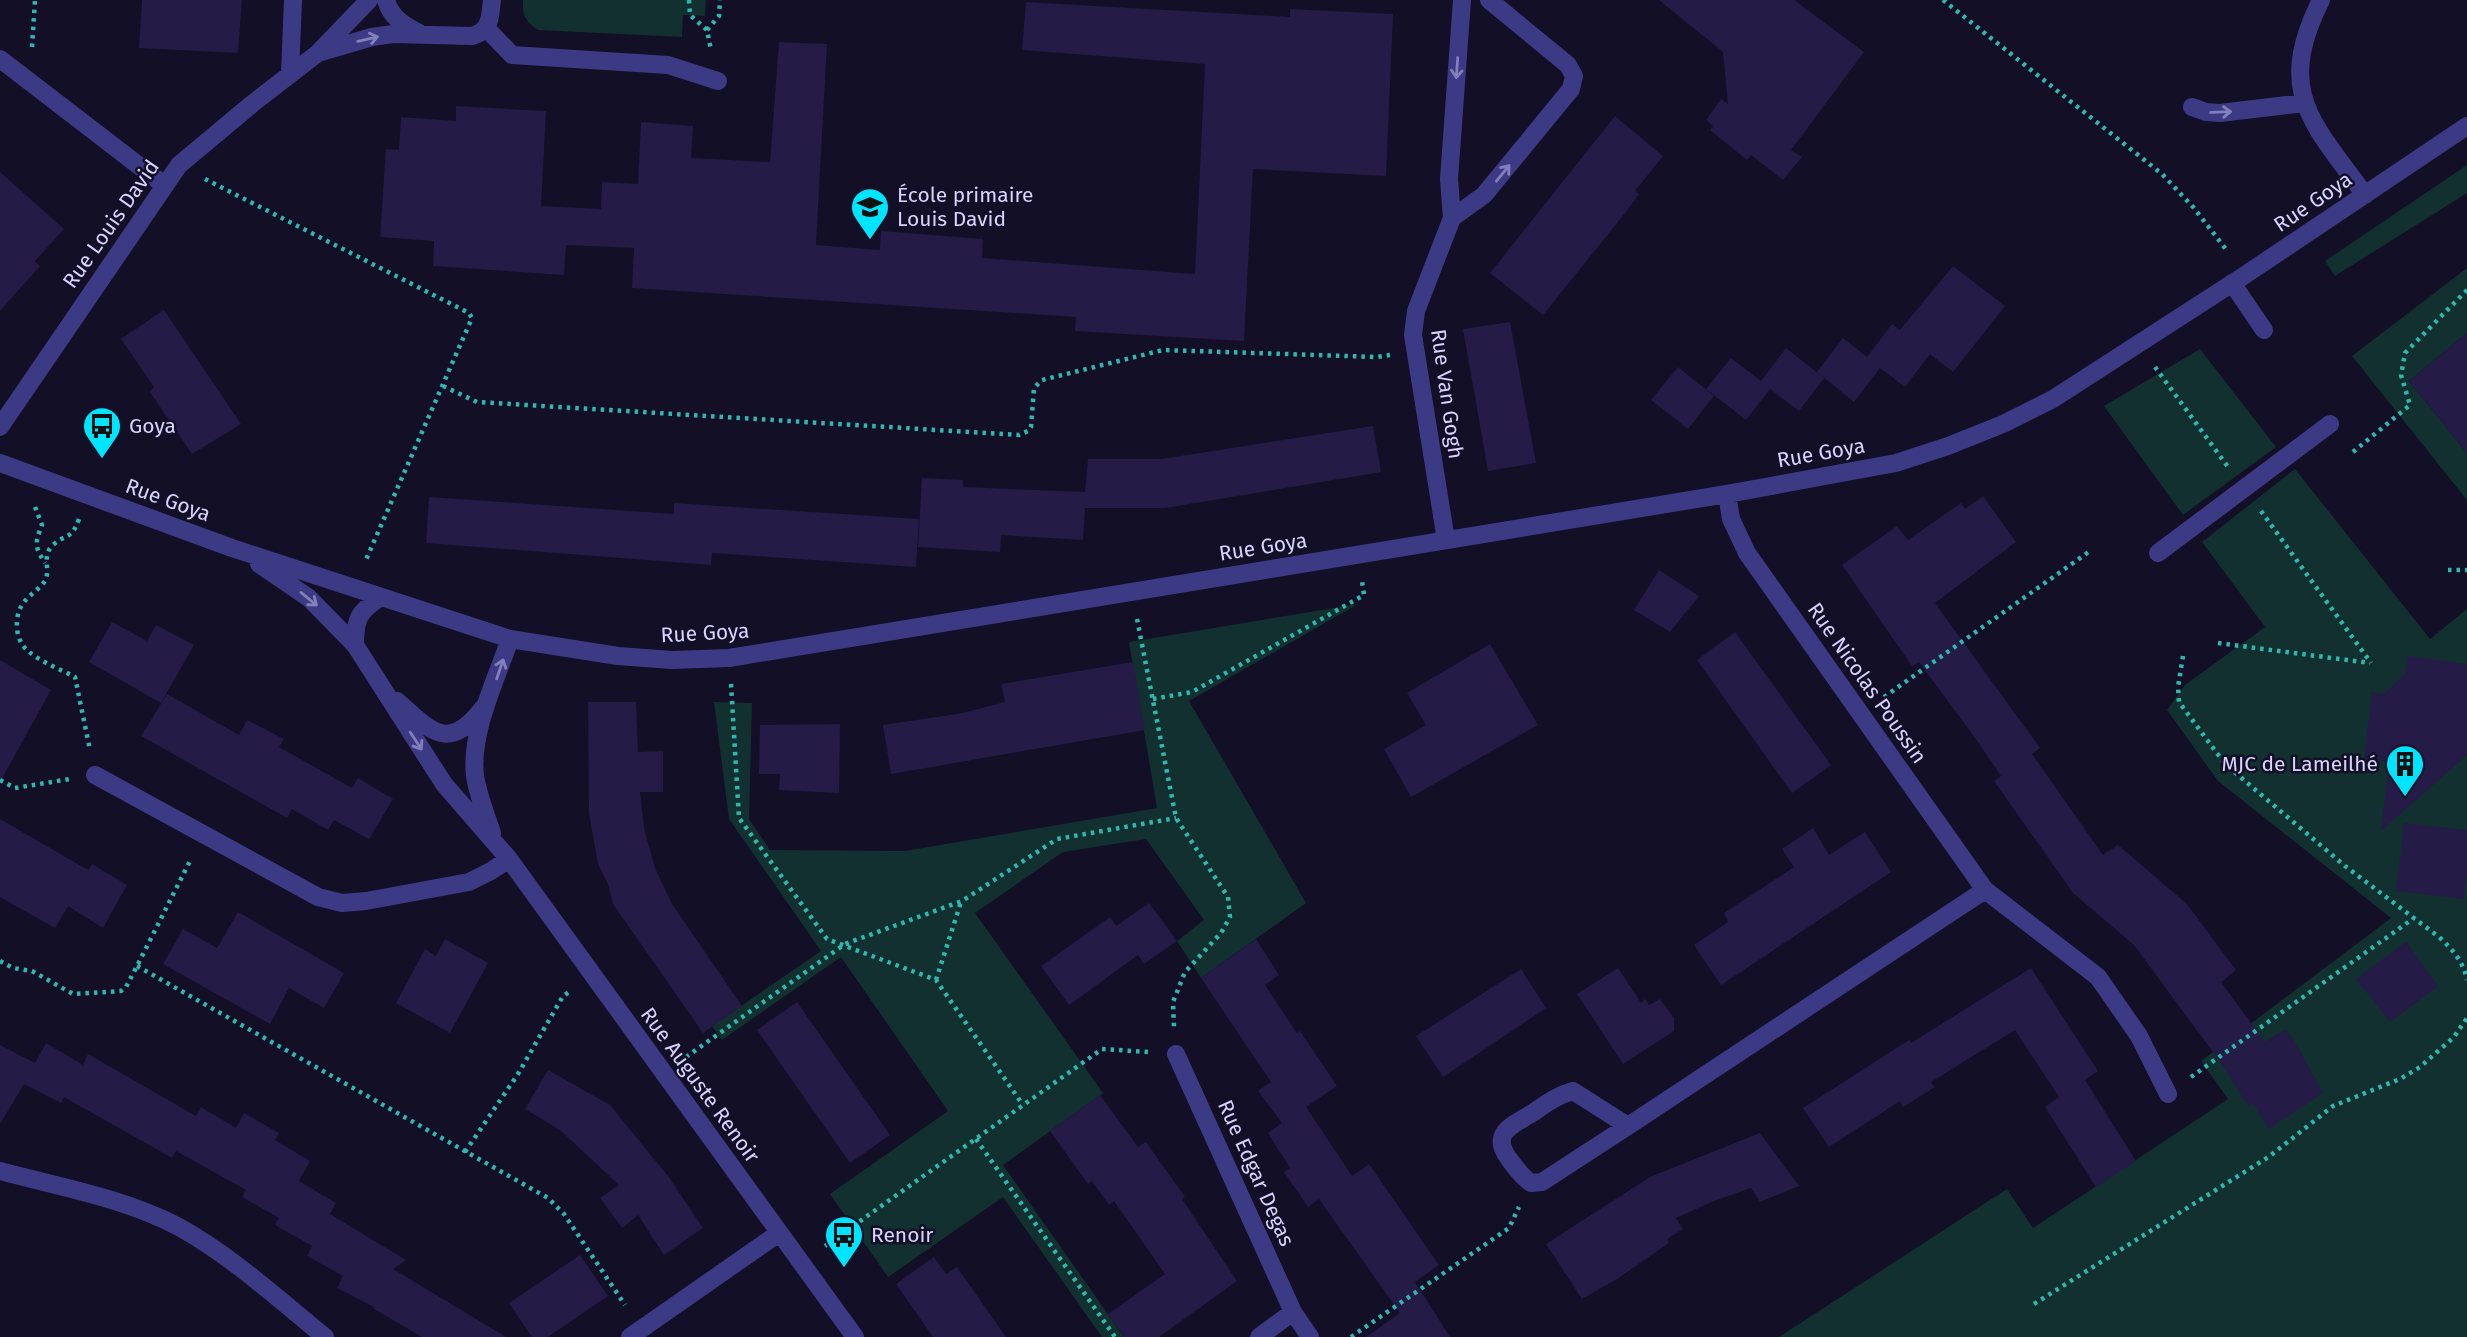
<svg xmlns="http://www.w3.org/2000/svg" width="2467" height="1337" font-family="'Fira Sans',sans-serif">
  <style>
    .green { fill: #12302f }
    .building { fill: #241b47 }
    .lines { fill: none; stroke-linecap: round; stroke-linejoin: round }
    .path { stroke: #2fb8b0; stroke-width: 4.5; stroke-dasharray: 3.5 5; stroke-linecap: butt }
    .minor { stroke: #3d3a85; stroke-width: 18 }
    .oneway { stroke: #837fbc }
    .labels { text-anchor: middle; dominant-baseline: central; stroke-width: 5; stroke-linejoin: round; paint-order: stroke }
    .poi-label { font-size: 21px; fill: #d9d4ff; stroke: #130f26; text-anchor: start }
    .street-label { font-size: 21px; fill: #d9d4ff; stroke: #130f26 }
  </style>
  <rect width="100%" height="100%" fill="#130f26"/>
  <path class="green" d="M523,0H706L705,16L683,15L682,37L538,30C526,22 522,15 523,0Z
    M2467,165V193L2335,276L2325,261Z
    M2467,268V333L2409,381L2467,453V500L2352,356Z
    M2200,349L2276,447L2183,515L2104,406Z
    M2295,469L2430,639L2467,609V1337H1779L2007,1189L2033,1228L2228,1099L2201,1061L2391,918L2218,781L2167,710L2185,685L2265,627L2202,542Z
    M1358,604L1189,701L1306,903L1201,978L1177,941L1204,920L1146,839L1063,852L975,913L1103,1093L1003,1165L1124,1337H1102L1003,1197L888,1277L830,1194L948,1111L841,957L722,1040L712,1026L821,951L729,819L714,702L752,703L749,819L770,850L905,851L1157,808L1129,642Z"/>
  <path class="building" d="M142,0H242L238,53L139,48Z
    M1659,0H1794L1864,52L1791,150L1802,157L1783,180L1751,155L1747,160L1710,130L1713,126L1706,120L1721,99L1728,104L1723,52Z
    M1026,2L1290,17V9L1393,14L1386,176L1253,169L1244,341L1075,331L1076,317L632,288L634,248L566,245L564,275L433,266L434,241L380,237L386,149L399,150L401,117L456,121V106L546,111L541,206L601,209L602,182L638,184L641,122L693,126L691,158L770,162L779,42L827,44L816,245L880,250L881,231L983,239L982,258L1195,274L1205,64L1022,50Z
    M1615,116L1663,156L1635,191L1639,194L1626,212L1543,315L1490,273Z
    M0,172L64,229L35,261L40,266L0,311Z
    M1953,266L2005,306L1953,372L1930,354L1905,387L1880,368L1854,402L1817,372L1843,338L1867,357L1892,324L1900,330Z
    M164,310L241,424L192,454L150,392L154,387L121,339Z
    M1510,322L1536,463L1488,471L1463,329Z
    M2467,333V453L2409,381Z
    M1786,348L1824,378L1799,411L1770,389L1746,420L1706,389L1731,358L1761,381Z
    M1678,367L1714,396L1688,429L1651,400Z
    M1373,426L1381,472L1165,508H1085L1083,540L1001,535L1000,552L918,547L922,478L963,480V487L1085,492L1088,459H1161Z
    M1983,496L2016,542L1935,603L2040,748L2032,754L2103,855L2118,845L2187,904L2236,970L2221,982L2265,1042L2286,1029L2295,1042L2323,1093L2268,1129L2253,1103L2249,1107L2221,1063L2134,945L2073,893L1994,781L2001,776L1978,742L1919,662L1912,666L1842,565L1897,526L1908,540L1961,503L1965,509Z
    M429,497L674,514V503L919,519L916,567L712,553L711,565L426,543Z
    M1659,570L1699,596L1670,632L1634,610Z
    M112,622L147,641L156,625L194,645L161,703L89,662Z
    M1735,632L1831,765L1792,793L1697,660Z
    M1490,644L1538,725L1411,797L1384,749L1426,725L1407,693Z
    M2407,656L2467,664V755L2381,831L2389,762L2364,760L2372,692L2384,694L2405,674Z
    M0,660L51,690L0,782Z
    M1133,662L1145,730L891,774L883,725L963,713L1005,702L1001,684Z
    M167,694L239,735L247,720L284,739L279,747L352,788L358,778L393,799L369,839L334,820L328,830L292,809L287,818L141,736Z
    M588,702H636L638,752L663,751V792H640L644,828L655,868L672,904L742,1006L703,1033L613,904L608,884L598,864L589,813Z
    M840,724L839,793L779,790L780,774H759L760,725Z
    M0,819L88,870L92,864L127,885L103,928L68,906L55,928L0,897Z
    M2404,823L2467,830V872L2464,899L2396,891Z
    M1813,828L1829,855L1865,832L1891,872L1721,985L1694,945L1728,922L1724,913L1794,867L1782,849Z
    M1149,903L1177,941L1144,964L1138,955L1069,1005L1041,966L1110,917L1116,926Z
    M238,912L344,973L324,1008L289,988L270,1024L163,964L183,929L217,948Z
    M445,939L488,963L450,1033L396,1003L425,949L436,956Z
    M1256,939L1279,975L1265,985L1297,1033L1300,1031L1337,1086L1306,1107L1352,1176L1369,1164L1439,1265L1415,1282L1450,1337H1366L1400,1313L1319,1199L1308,1207L1284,1172L1290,1168L1268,1133L1282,1123L1258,1091L1271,1082L1201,978Z
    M2406,942L2438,986L2390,1022L2356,979Z
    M1618,968L1641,1003L1645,999L1649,1005L1660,999L1674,1018V1031L1623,1064L1577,994Z
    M2031,968L2098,1071L2085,1080L2136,1161L2096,1187L2045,1107L2059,1097L2015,1030L1931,1082L1935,1087L1903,1107L1900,1101L1829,1147L1803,1108L1909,1040L1911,1043Z
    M1521,969L1546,1008L1443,1077L1416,1036Z
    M797,1002L890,1135L850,1163L757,1030Z
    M46,1043L83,1065L88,1054L196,1116L201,1107L236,1128L244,1113L279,1133L275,1140L310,1161L299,1181L336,1203L330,1214L406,1260L393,1269L506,1337H422L374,1309V1307L337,1288L343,1276L307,1256L312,1246L275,1225L279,1218L242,1197L246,1190L176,1151L172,1158L64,1097L61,1103L24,1084L0,1124V1045L35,1063Z
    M548,1070L610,1105L668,1176L703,1228L664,1255L638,1215L622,1228L600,1198L619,1185L560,1130L525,1109Z
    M1100,1095L1138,1147L1146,1142L1185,1197L1182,1199L1237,1281L1159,1337H1124L1108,1314L1165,1274L1114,1201L1109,1205L1092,1181L1088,1184L1050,1131Z
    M1760,1133L1799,1186L1760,1202L1751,1188L1714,1201L1676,1218L1683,1229L1667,1239L1669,1243L1617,1279L1582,1299L1546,1244L1650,1177Z
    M580,1255L608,1296L548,1337H532L509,1303Z
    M934,1257L946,1274L957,1267L1006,1337H933L896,1284Z"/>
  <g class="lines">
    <path class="path" d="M689,0L690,15L707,30L711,50
      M1943,0L2162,174L2194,208L2228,252
      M707,30L719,16L720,0
      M32,47L35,0
      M205,179L469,313L472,318L365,562
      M2155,367L2228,467
      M443,386L477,402L1019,435L1028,431L1031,427L1034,388L1042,380L1163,350L1376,357L1390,355
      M2353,452L2410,405L2401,375L2405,353L2467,290
      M35,507L42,525C35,543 34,546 45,563
      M2261,511L2371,663
      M79,519C71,541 66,533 53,545C41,556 51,569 45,581C39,590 28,595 22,605C14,617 15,640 27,650C40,662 60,669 75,677L90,750
      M2448,570H2467
      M1137,619L1176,818L1228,897L1230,917L1221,933L1185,972L1173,1002L1174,1027
      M2218,643L2370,663
      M2183,656L2178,687L2179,702L2225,764L2345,866L2439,937C2453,950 2463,961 2467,980
      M731,684L739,818L827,939L936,980L1023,1105
      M1884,697L2090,551
      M1153,699L1192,692L1364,595L1362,581
      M0,780L15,788L70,779
      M0,961L13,968L32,971L73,994L121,991L126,987L137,966L191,859
      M137,966L548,1198L564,1214L625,1305
      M936,980L961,902
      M686,1057L845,944L962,901L1057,839L1176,818
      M2191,1077L2414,918
      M976,1139L1115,1337
      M465,1152L518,1074L563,996L572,990
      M825,1246L1102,1049L1148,1052
      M2034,1304L2270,1156L2333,1106L2400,1079L2420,1067L2454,1037L2467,1018
      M1351,1337L1509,1228L1519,1207"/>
    <path class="minor" d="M386,0C391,18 404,25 419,33
      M2321,0C2275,92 2312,122 2365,195
      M487,29L512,55L668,65L718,81
      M321,52L372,37L393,34L472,36C491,31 490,17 492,0
      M0,59L164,185
      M290,74L293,0
      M2192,107L2206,112L2220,113L2304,103
      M1452,218L1484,195L1571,89L1574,76L1568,65L1489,0
      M2232,283L2264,330
      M0,427L179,165L252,104L318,53L369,0
      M0,463L232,548L510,639L618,656L672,660L729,658L1727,494L1896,463L1948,446L2003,424L2053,399L2245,275L2467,126
      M1727,494L1731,519L1747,553L1985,890L2098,977L2139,1036L2168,1094
      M1446,540L1413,335L1416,311L1452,218L1449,179L1462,0
      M2158,553L2330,424
      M259,564L309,598L355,645L444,784L509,859L855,1337
      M355,645C355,618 359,611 381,597
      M397,701C430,730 448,754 483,708
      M95,775L318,897L342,903L366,901L469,882L491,871L509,859
      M492,833C486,815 478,795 475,776C470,732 496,680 510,639
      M1176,1054L1293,1312L1310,1337
      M1628,1126L1542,1182L1531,1183C1521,1176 1516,1168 1509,1159C1489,1132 1514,1125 1534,1112C1547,1103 1558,1095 1573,1091L1628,1126L1985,890
      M0,1171C60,1187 124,1198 179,1227C233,1257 278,1299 325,1337
      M630,1337L779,1233
      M1259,1337L1293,1312"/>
  </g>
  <defs><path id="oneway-shaft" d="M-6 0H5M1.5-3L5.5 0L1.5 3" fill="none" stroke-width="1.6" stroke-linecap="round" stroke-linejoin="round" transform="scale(1.75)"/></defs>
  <g class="oneway">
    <use href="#oneway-shaft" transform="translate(368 39) rotate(-13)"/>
    <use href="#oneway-shaft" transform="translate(1457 68) rotate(94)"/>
    <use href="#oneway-shaft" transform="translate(2221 112) rotate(-2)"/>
    <use href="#oneway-shaft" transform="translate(1503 173) rotate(-51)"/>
    <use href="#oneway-shaft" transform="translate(309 599) rotate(39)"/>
    <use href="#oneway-shaft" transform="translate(500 669) rotate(-71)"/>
    <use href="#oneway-shaft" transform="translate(416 741) rotate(57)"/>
  </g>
  <defs>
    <symbol id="school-pin" viewBox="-11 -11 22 30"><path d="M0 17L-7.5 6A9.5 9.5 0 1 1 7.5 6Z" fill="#00e5ff" stroke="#130f26"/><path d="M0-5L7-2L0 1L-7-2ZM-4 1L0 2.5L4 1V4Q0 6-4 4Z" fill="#111"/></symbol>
    <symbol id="bus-pin" viewBox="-11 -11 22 30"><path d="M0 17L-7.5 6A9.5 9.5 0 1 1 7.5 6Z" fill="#00e5ff" stroke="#130f26"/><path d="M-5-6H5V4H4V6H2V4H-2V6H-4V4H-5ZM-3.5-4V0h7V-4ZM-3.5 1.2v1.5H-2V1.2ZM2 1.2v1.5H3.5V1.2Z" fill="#111"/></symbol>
    <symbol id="building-pin" viewBox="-11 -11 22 30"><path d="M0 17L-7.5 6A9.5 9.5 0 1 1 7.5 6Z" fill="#00e5ff" stroke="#130f26"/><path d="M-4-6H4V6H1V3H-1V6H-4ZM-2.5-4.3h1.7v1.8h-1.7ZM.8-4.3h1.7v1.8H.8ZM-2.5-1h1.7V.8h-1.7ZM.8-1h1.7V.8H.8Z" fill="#111"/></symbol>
  </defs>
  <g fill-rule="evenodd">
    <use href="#school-pin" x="848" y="185" width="44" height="60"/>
    <use href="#bus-pin" x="80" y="404" width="44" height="60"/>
    <use href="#building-pin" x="2383" y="742" width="44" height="60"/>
    <use href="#bus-pin" x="822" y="1213" width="44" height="60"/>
  </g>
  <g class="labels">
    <g class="poi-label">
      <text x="897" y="195">École primaire<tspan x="897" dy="24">Louis David</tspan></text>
      <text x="129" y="426">Goya</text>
      <text x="2378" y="764" text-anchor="end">MJC de Lameilhé</text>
      <text x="871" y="1235">Renoir</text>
    </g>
    <g class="street-label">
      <text transform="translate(2313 202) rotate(-34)">Rue Goya</text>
      <text transform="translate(111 224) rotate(-55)">Rue Louis David</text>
      <text transform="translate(1447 394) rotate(82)">Rue Van Gogh</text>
      <text transform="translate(1821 453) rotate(-10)">Rue Goya</text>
      <text transform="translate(168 500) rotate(20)">Rue Goya</text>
      <text transform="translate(1263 547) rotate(-9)">Rue Goya</text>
      <text transform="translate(705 633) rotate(-3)">Rue Goya</text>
      <text transform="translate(1867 683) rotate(55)">Rue Nicolas Poussin</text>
      <text transform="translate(700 1085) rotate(54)">Rue Auguste Renoir</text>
      <text transform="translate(1256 1173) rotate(66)">Rue Edgar Degas</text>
    </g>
  </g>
</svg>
